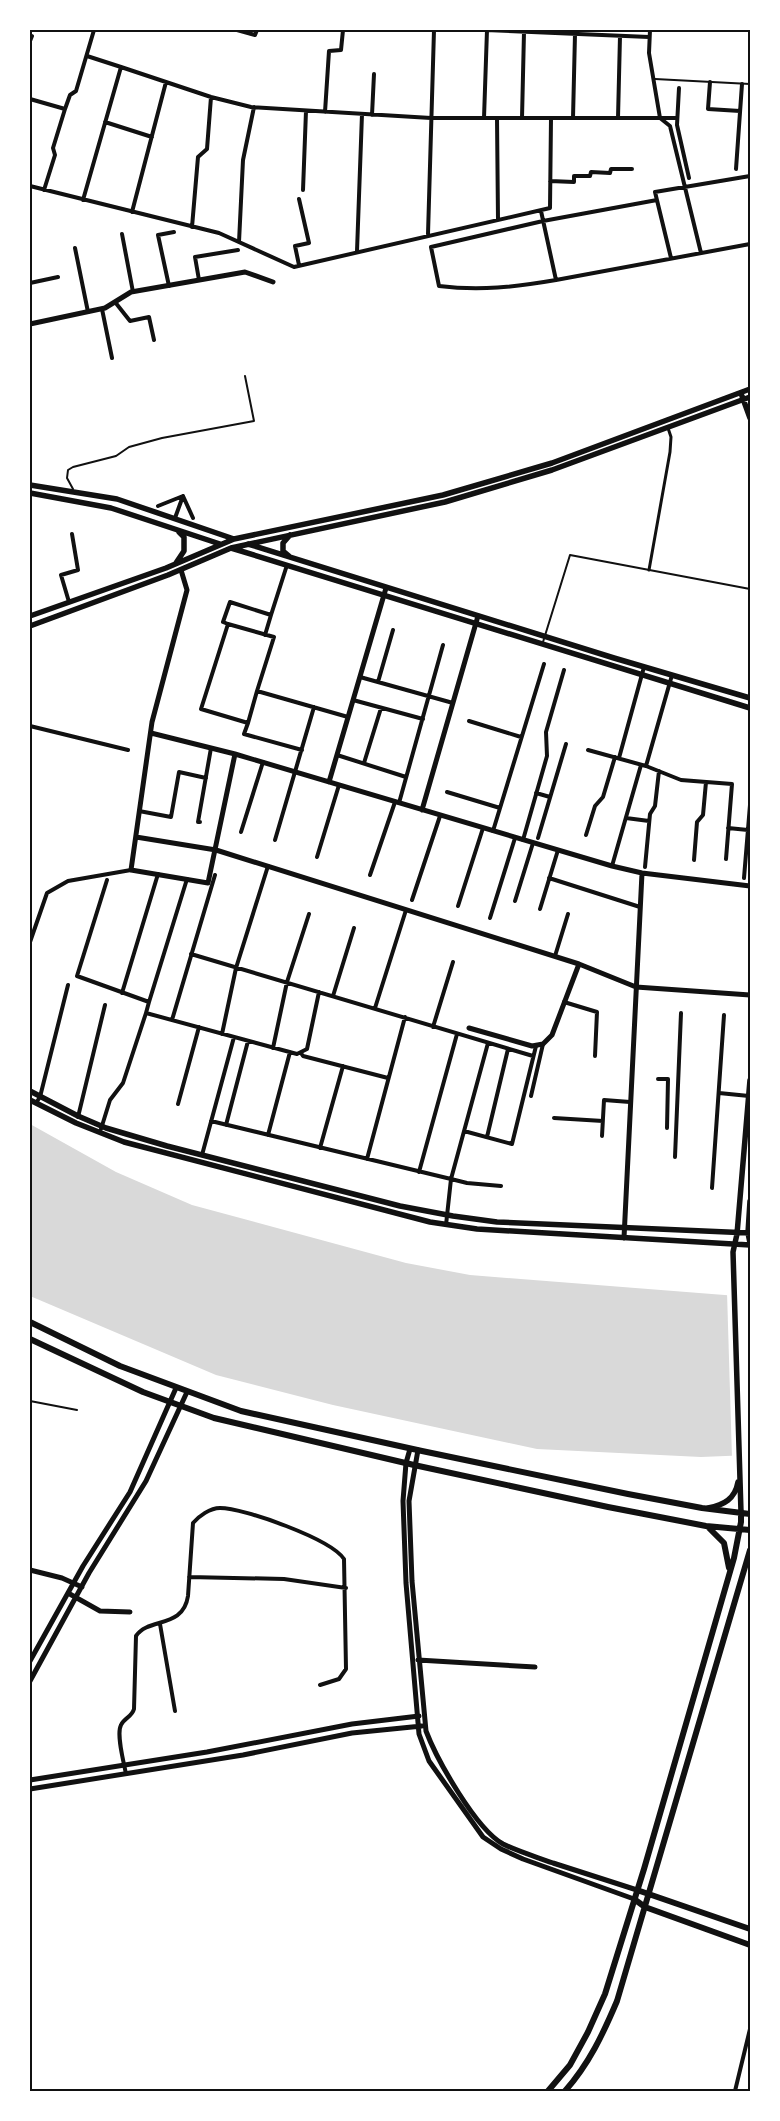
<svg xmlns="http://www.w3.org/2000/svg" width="780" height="2121" font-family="Merriweather,serif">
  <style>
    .water { fill: #d9d9d9 }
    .pier { fill: #fff }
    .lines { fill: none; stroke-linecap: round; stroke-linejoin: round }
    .service { stroke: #111; stroke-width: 2 }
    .pedestrian { stroke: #111; stroke-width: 3 }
    .minor { stroke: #111; stroke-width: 4 }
    .tertiary { stroke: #111; stroke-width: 5 }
    .secondary { stroke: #111; stroke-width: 5.5 }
    .primary { stroke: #111; stroke-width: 6 }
    .neatline { fill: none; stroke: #111; stroke-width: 2 }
  </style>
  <rect width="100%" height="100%" fill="#fff"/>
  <path class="water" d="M30,1124L116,1172L192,1205L406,1263L470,1275L750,1297V1455L701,1457L537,1449L333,1405L216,1375L30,1296Z"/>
  <path class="pier" d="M727,1292L750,1294V1458H732Z"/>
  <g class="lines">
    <path class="service" d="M655,79L750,84
      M73,489L67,478L68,470L73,467L116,456L129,447L162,438L254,421L245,376
      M543,642L570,555L750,589
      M30,1401L77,1410"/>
    <path class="pedestrian" d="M649,570L670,452L671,437L668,428"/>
    <path class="minor" d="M237,30L255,35L257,30
      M486,30L649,37
      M650,30L649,53L660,118L670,126L701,253
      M30,41L32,36
      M87,56L121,67
      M710,82L708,109L740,111
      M679,88L677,125L689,178
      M30,99L65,109
      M325,112L329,51L341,50L343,30
      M372,115L374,74
      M484,118L487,30
      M497,118L498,220
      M522,118L524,32
      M573,118L575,34
      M618,118L620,36
      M105,122L152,137
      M736,169L742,84
      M550,181L574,182V176H590L591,172L610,173L611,169H632
      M30,186L219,233L294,267L550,208L551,118
      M44,190L55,155L53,148L65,109L70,95L76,91L94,30
      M303,190L306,111
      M299,199L309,243L295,246L299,265
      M83,200L121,67L211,97L251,107L431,118H677
      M541,211L556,280L750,244
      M132,212L166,82
      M192,227L198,157L207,149L211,97
      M122,234L133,292
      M428,234L434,30
      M239,242L243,160L254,107
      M75,248L88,312
      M357,251L362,114
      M671,258L655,192L750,176
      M199,280L195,257L238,250
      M556,280C515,287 480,291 439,286L431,247L543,221L657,200
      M30,283L58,277
      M169,286L158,235L174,232
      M115,302L130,321L149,317L154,340
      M102,309L112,358
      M158,506L183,496L193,518
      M175,518L183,496
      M287,565L271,615L230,602L223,622L228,624L201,709L248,723L257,691L348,717
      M69,602L61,575L78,570L72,534
      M228,624L274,637L257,691
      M265,635L271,615
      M360,677L453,703
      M378,682L393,630
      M353,700L423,719
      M469,721L521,737
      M248,723L244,734L302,750
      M30,726L128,750
      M588,750L646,766L681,780L732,784L726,859
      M337,755L406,777
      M619,758L644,667
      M364,763L381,708
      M646,766L672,675
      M447,792L500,808
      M536,793L550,797
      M399,803L443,645
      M139,811L171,817L179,772L206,778
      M626,818L649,821
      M200,822H198L211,748
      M728,828L748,830
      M493,831L544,664
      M241,832L263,762
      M586,835L595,806L603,797L615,757
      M538,838L566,744
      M275,840L314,707
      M523,840L547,756L546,732L564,670
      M317,857L339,785
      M694,860L697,822L703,815L706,782
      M612,866L641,765
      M645,867L650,814L655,806L659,771
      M370,875L395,802
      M549,878L640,907
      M744,878L750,805
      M107,880L77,976L149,1002L146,1013L297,1054L307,1049L319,992
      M412,900L440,816
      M515,901L533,843
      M458,906L483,828
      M540,909L558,850
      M490,918L515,838
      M30,942L47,893L68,881L131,870
      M191,954L533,1056
      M555,956L568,914
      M122,993L158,874
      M333,996L354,928
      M149,1002L187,879
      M564,1002L597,1012L595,1056
      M375,1008L406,910
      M172,1020L215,875
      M433,1027L453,962
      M222,1034L236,968L268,866
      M273,1048L287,982L309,914
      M301,1053L303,1056L388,1078
      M658,1079H668L667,1128
      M719,1093L749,1096
      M531,1096L543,1044
      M36,1103L40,1097L68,985
      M178,1104L199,1027
      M78,1117L105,1005
      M554,1118L603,1121
      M211,1121L451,1179L488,1043
      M226,1125L248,1041
      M101,1129L110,1100L123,1083L146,1013
      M464,1131L512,1144L536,1046
      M268,1135L290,1052
      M602,1136L604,1100L630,1102
      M487,1137L508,1049
      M320,1148L343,1066
      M202,1155L234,1037
      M675,1157L681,1013
      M367,1159L405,1017
      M419,1172L457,1034
      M712,1188L724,1015
      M446,1225L451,1179L467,1183L501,1186
      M189,1577L284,1579L346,1588
      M160,1624L175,1711
      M126,1774C124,1763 116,1734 121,1725C124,1718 132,1717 134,1709L136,1636C149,1617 183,1629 188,1596L193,1523C199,1516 210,1508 220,1508C244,1508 331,1539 344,1559L346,1669L339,1679L320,1685
      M735,2091L750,2029"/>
    <path class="tertiary" d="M30,324L105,308L131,292L245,272L273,282
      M181,570L187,590L152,722L131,870L208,883L235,754
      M151,733L235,754L612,866L642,873L750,886
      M329,782L386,588
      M422,810L478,616
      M136,837L216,850L579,964L636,987L750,995
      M469,1028L532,1046L543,1044L552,1035L579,964
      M624,1238L642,873
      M410,1449L406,1463L403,1501L406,1583L419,1734L429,1761L483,1837L501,1849L523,1859L634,1899
      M418,1450L409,1501L412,1581L426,1731C437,1760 476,1829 503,1844C519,1852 537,1857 553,1863C581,1872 609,1881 637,1890
      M30,1570L62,1578L82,1587
      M68,1593L100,1611L130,1612
      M418,1660L535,1667
      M30,1661L83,1566L130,1492L176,1388
      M30,1681L89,1573L146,1481L187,1392
      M30,1780L207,1752L352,1724L419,1716
      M30,1789L243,1755L352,1733L422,1726"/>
    <path class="secondary" d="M742,396L750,418
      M30,485L117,499L234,539
      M30,493L111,508L220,544
      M248,544L614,658L750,698
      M231,548L750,708
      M289,556L283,551V543L290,535
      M176,563L184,551V537L179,532
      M30,616L166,568L234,539L443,495L552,463L750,389
      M30,626L168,575L231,548L445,502L552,470L750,397
      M30,1091L78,1116L106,1128L167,1146L400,1206L453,1216L497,1222L750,1233
      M30,1100L76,1123L124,1142L430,1222L477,1229L750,1245
      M750,1201L748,1233L750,1243
      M708,1508C724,1505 735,1499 738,1482
      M741,1512L733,1252L737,1234L750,1080"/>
    <path class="primary" d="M30,1322L120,1366L241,1411L422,1451L628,1494L702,1508L750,1514
      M30,1339L143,1392L214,1418L414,1465L608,1507L706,1526L750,1530
      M709,1528L724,1543L729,1568
      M637,1890L750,1929
      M634,1899L645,1907L750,1945
      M548,2091L570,2065L588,2032L605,1994L644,1869L734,1558L741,1522V1512
      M565,2091C589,2064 603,2034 617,2001L750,1550"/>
  </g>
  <rect width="780" height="2121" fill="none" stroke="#ffffff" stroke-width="62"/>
  <rect x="31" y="31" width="718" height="2059" class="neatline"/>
</svg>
